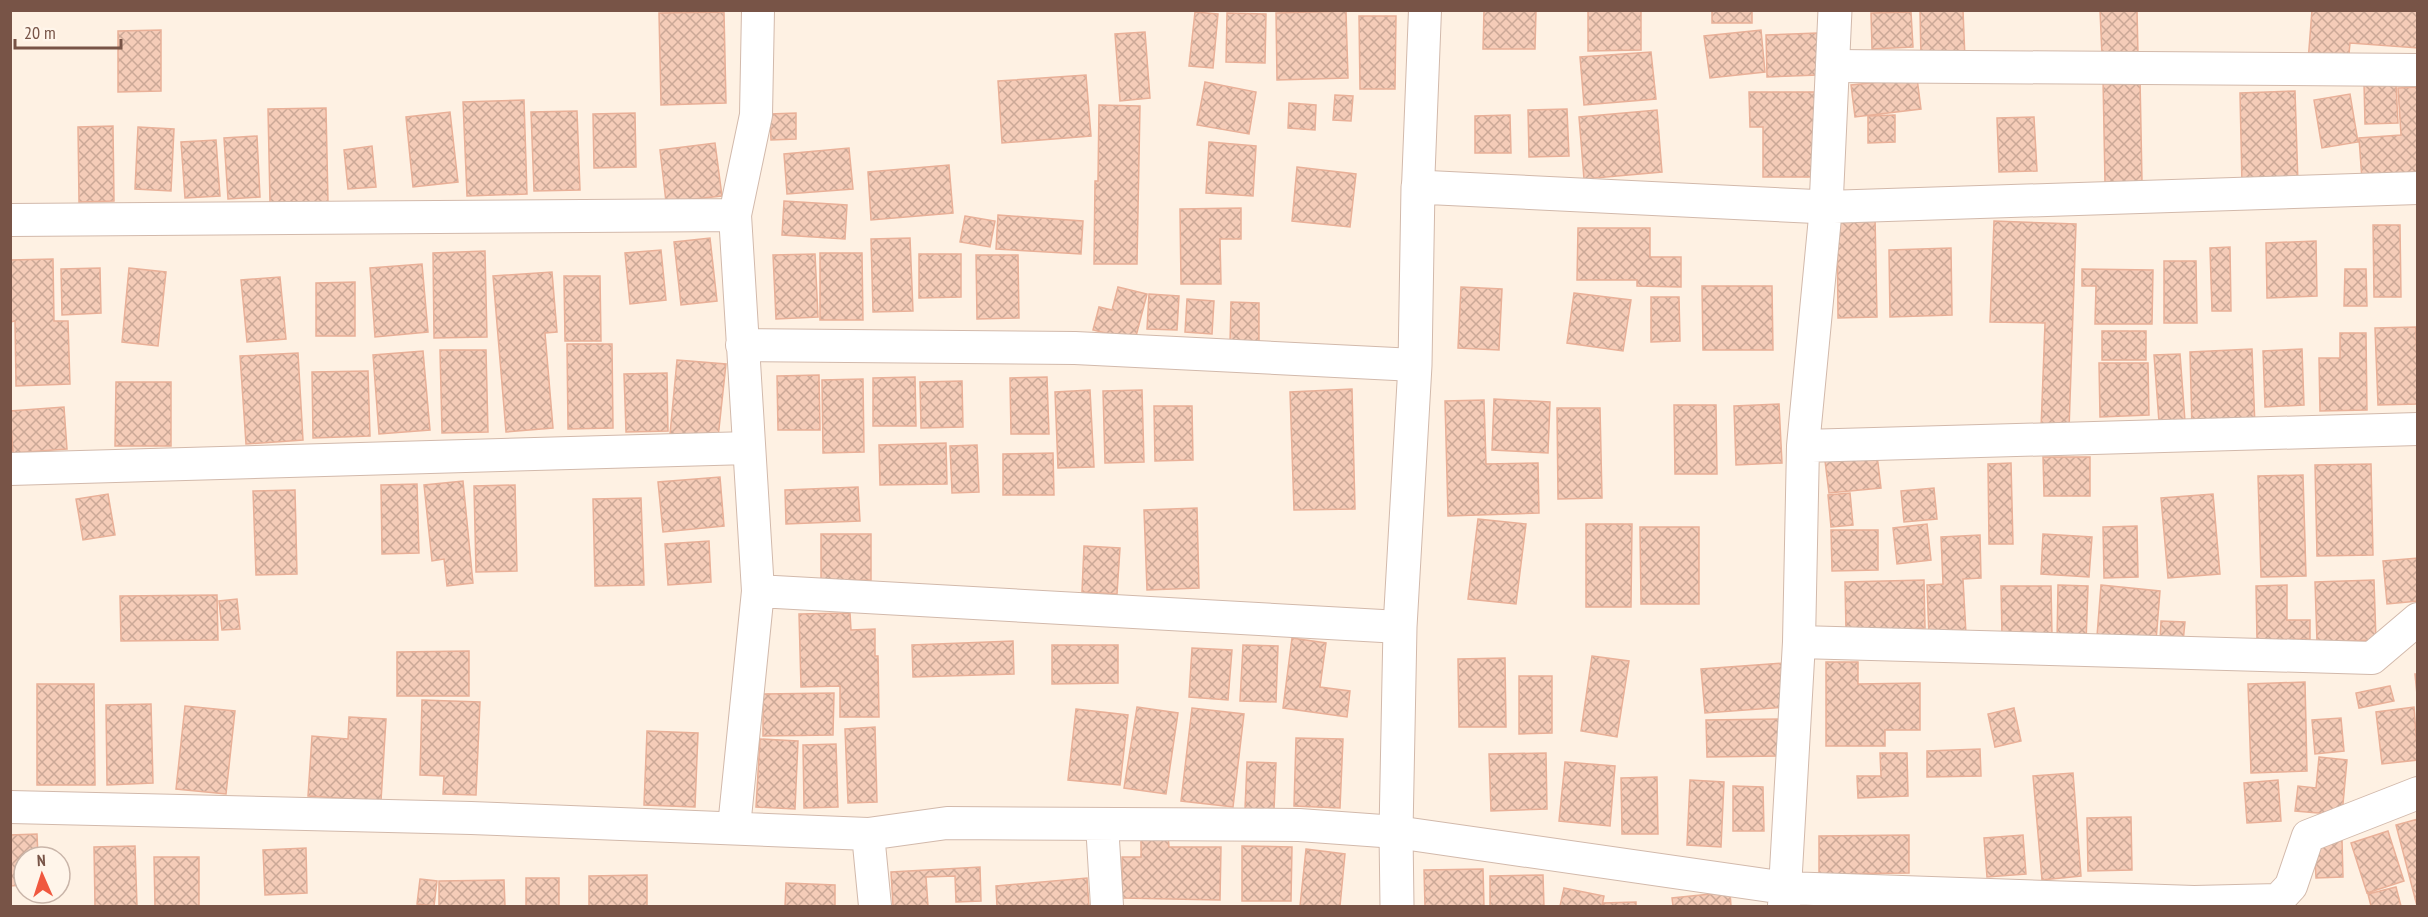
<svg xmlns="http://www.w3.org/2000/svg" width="2428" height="917" font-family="'PT Sans Narrow',sans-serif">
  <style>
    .building { fill: url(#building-cross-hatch); stroke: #e9b098; stroke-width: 1.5 }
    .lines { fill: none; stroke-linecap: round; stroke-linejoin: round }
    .minor-casing { stroke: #d2b9ab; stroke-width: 34 }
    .tertiary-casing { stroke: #d2b9ab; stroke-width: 35 }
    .minor { stroke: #fff; stroke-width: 32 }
    .tertiary { stroke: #fff; stroke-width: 33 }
  </style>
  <defs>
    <pattern id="building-cross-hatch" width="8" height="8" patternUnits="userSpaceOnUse" patternTransform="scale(1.5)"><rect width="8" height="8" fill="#f5ccb8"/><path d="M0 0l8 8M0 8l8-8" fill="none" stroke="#cba897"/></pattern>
  </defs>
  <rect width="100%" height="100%" fill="#fef1e3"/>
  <path class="building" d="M1484,10H1536L1535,49H1483Z
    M1588,10H1641V50L1588,51Z
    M1712,10H1752V23H1712Z
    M1920,10H1963L1965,59L1921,60Z
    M2100,10H2137L2138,55L2102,56Z
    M2312,10H2418V48L2350,43L2348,65L2308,62Z
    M1346,11L1348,78L1277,80L1276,13Z
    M724,12L726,103L661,105L659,13Z
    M1195,12L1218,14L1213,68L1189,66Z
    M1911,12L1913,47L1872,49L1871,13Z
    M1227,13L1266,14L1265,63L1226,62Z
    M1359,16H1396L1395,89H1360Z
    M161,30V91L118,92V31Z
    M1761,30L1765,72L1710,78L1704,36Z
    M1145,32L1150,98L1120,101L1115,34Z
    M1817,33L1818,75L1767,77L1766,35Z
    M1651,52L1656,99L1584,105L1580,57Z
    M1086,75L1091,136L1002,143L998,81Z
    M1917,78L1921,109L1855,117L1851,85Z
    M2140,78L2142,182L2105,183L2103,79Z
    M1205,82L1256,92L1249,134L1197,125Z
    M2364,83H2396L2398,123L2365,124Z
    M2418,87V176L2362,180L2359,138L2401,135L2398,88Z
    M2295,91L2298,184L2242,186L2240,93Z
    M1749,92H1816V177H1763V127H1750Z
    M2350,94L2358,142L2322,148L2314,100Z
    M1335,95L1353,96L1351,121L1333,120Z
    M524,100L527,194L467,196L463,102Z
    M1289,103L1316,105L1315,130L1288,128Z
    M1099,105L1140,106L1137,264H1094L1095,181H1098Z
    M326,108L328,202L270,203L268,109Z
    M1567,109L1569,156L1529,157L1528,110Z
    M1657,110L1662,172L1584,179L1579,117Z
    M577,111L580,190L534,191L531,112Z
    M450,112L458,182L413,187L406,117Z
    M635,113L636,167L594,168L593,114Z
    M796,113V139L771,140L770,114Z
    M1510,115L1511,153H1475V116Z
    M1895,115V142L1868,143V116Z
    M2034,117L2037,171L1999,172L1997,118Z
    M113,126L114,201L79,202L78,127Z
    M138,127L174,129L171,191L135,189Z
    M257,136L260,197L228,199L224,138Z
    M216,140L220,196L185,198L181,142Z
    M1209,142L1256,146L1253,196L1206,193Z
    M715,143L722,196L666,202L660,150Z
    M372,146L376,187L348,189L344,150Z
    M849,148L853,189L787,194L784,154Z
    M949,165L953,213L871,220L868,172Z
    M1297,167L1356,174L1350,227L1292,221Z
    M784,201L847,205L845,239L782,235Z
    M1241,208V239H1220L1221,284H1181L1180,209Z
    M998,215L1083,221L1081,254L996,249Z
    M965,216L995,221L990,247L960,242Z
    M1875,216L1877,317L1838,318L1837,217Z
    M1994,221L2076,224L2069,430L2041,429L2045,323L1990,322Z
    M2373,225H2400L2401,297H2374Z
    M1578,228H1650V257H1681V287L1637,286V280H1577Z
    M710,238L717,301L681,305L674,242Z
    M910,238L913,311L873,312L871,239Z
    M2316,241L2317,296L2267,298L2266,243Z
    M2230,247L2231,311H2212L2210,248Z
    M1951,248L1952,315L1890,317L1889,250Z
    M661,250L666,300L630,304L625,253Z
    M485,251L487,337L434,338L433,253Z
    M820,253H862L863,320H820Z
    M815,254L818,317L776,319L773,255Z
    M919,254H961V297L919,298Z
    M976,255H1018L1019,318L977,319Z
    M53,259L54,321H68L70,384L16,386L15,321L10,322V260Z
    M2164,261H2196L2197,323H2164Z
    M422,264L428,332L375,337L370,268Z
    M100,268L101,313L62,315L61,269Z
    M129,268L166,272L158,346L122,342Z
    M2082,269L2153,270L2152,324H2095L2096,286H2082Z
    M2345,269H2366L2367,306H2344Z
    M552,272L557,332L545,333L553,428L506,432L493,276Z
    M564,276H600L601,341H565Z
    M280,277L286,339L247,342L241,280Z
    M355,282V336H316V283Z
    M1702,286H1772L1773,350H1703Z
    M1118,287L1147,294L1135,340L1093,330L1099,307L1112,310Z
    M1461,287L1502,289L1499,350L1458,348Z
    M1574,293L1631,300L1623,351L1567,343Z
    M1149,294L1179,296L1177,330L1147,329Z
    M1651,297H1679L1680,341L1651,342Z
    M1187,299L1214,301L1212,334L1185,332Z
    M1231,302L1259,303V343H1230Z
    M2416,327L2418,404L2378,405L2375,328Z
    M2102,331H2146V360H2102Z
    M2340,333H2366L2367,410L2320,411L2319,358H2340Z
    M567,344H612L613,428L568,429Z
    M2252,349L2255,427L2192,430L2190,352Z
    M2302,349L2304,405L2265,407L2263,351Z
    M440,350H486L488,432L442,433Z
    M423,351L430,430L379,434L373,355Z
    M298,353L303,440L246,444L240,356Z
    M2180,354L2185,421L2159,422L2154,355Z
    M677,360L726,364L718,438L670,434Z
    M2099,363H2148L2149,415L2100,417Z
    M368,371L370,436L313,438L312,372Z
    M667,373L668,431L626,432L624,374Z
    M819,375L820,430H778L777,376Z
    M915,377L916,426H873V378Z
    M1047,377L1049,434H1011L1010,378Z
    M863,379L864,452L823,453L822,380Z
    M962,381L963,427L921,428L920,382Z
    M116,382H171V446H115Z
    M1352,389L1355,509L1294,510L1290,392Z
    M1090,390L1094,467L1058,468L1055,392Z
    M1142,390L1144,462L1105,463L1103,391Z
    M1494,399L1550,402L1548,453L1492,450Z
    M1484,400L1486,464L1538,463L1539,513L1448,516L1445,401Z
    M1779,404L1782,463L1736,465L1734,406Z
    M1674,405H1716L1717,474H1675Z
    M1154,406H1192L1193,460L1155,461Z
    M64,407L67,449L13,453L10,411Z
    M1557,408H1600L1602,498L1558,499Z
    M946,443L947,484L880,485L879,445Z
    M977,445L979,492L952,493L950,446Z
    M1053,453L1054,495H1003V454Z
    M1877,455L1881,488L1829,493L1825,461Z
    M2043,457H2090V496H2044Z
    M2011,463L2013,544H1989L1988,464Z
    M2371,464L2373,555L2317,556L2315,465Z
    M2303,475L2306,576L2261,577L2258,476Z
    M720,477L724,526L663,532L658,482Z
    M463,481L473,583L447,586L444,559L432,561L424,485Z
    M417,484L419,553L382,554L381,485Z
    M515,485L517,571L476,572L474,486Z
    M858,487L860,521L786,524L785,490Z
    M1934,488L1937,519L1904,522L1901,491Z
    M295,490L297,574L256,575L253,491Z
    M1850,493L1853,525L1831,527L1828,495Z
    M108,494L115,535L83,540L76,499Z
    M2213,494L2220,574L2168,578L2161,498Z
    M641,498L644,585L595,586L593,499Z
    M1197,508L1199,588L1147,590L1144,510Z
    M1478,519L1526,524L1516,604L1468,599Z
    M1586,524H1632L1631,607H1586Z
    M1927,524L1931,560L1897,564L1893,528Z
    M2137,526L2138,577L2104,578L2103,527Z
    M1640,527H1699V604H1641Z
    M1831,530H1878V570L1832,571Z
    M821,534H871V580L821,581Z
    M2043,534L2092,537L2089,577L2041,574Z
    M1980,535L1981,578L1963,579L1966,634L1929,636L1927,585L1943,584L1941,537Z
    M709,541L711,582L668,585L665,544Z
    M1084,546L1120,548L1117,594L1082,592Z
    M2418,558V601L2387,604L2383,561Z
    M1924,580L1925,628L1846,631L1845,582Z
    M2374,580L2376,640L2317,642L2315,582Z
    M2058,585L2088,586L2086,643L2057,642Z
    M2101,585L2160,591L2156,641L2097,636Z
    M2287,585V620H2310V639L2257,640L2256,586Z
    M2001,586H2051L2052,635L2002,636Z
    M217,595L218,640L121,641L120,596Z
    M237,599L240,629L222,630L219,601Z
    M850,613L851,630L875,629V656H878L879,717H840V686L801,687L799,614Z
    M2161,621L2185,622L2183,642L2160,641Z
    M1292,638L1326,643L1320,687L1350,691L1347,717L1283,708Z
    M1013,641L1014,674L913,677L912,645Z
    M1052,645H1118V683L1052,684Z
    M1243,645L1278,646L1276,702L1240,701Z
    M1192,648L1232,650L1228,700L1189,697Z
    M469,651V696H397V652Z
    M1592,656L1629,661L1617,737L1581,731Z
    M1505,658L1506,727H1459L1458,659Z
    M1826,662H1858V684L1920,683V730H1885V746H1826Z
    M1784,663L1787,707L1705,713L1701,669Z
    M2415,674H2418V705Z
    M1519,676H1552V733L1519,734Z
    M2305,682L2307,771L2251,773L2248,684Z
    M37,684H94L95,785H37Z
    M2390,686L2394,701L2359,708L2356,693Z
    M834,693L833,735L763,736V694Z
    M422,700L480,702L476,795L443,794L444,776L420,775Z
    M151,704L153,783L107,785L106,705Z
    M185,706L235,711L226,794L176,789Z
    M1137,707L1178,713L1166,794L1124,788Z
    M2414,707L2418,760L2382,764L2376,712Z
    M1192,708L1244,714L1233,807L1181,801Z
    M2014,708L2021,741L1995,747L1988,714Z
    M1076,709L1128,715L1120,785L1068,780Z
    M349,717L386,719L381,801L308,796L312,736L348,739Z
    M2341,718L2344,751L2315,754L2312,720Z
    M1785,719V756L1707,757L1706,720Z
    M875,727L877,802L848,803L845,729Z
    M647,731L698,733L695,807L644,805Z
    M1296,738L1343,739L1340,808L1294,806Z
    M760,739L798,741L795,809L756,807Z
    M836,744L838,807L804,808L803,745Z
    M1980,749L1981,776L1927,777V751Z
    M1546,753L1547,809L1491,811L1489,754Z
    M1880,753H1907L1908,796L1858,798L1857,776H1881Z
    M2319,757L2347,760L2342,815L2295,811L2298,786L2316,788Z
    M1247,762L1276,763L1274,810L1245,809Z
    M1565,762L1615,766L1610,826L1559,821Z
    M2073,773L2081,876L2042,880L2033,776Z
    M1657,777L1658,834H1622L1621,778Z
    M1690,780L1724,782L1721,847L1687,845Z
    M2278,780L2281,821L2247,823L2244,783Z
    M1733,786L1763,787L1764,831H1733Z
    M2131,817L2132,870L2088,871L2087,818Z
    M2418,819V906H2417L2396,825Z
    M2388,831L2404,881L2367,893L2351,843Z
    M37,834L38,857H24V885L10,886V835Z
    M1141,834H1168L1169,847H1221L1220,900L1122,898V857H1141Z
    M1909,835V873L1819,874V836Z
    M2023,835L2026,874L1987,877L1984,838Z
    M2314,839H2342L2343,877L2316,878Z
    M135,846L137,906H95L94,847Z
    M1242,846L1292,847L1291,901H1242Z
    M306,848L307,893L265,895L263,850Z
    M1306,849L1345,854L1340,906H1300Z
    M154,857H199V906H155Z
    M980,867L981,901L956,902L955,876L926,877L928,906H893L891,872Z
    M1483,869L1484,906H1425L1424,870Z
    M647,875V906H589V876Z
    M1543,875L1544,906H1490V876Z
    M526,878H559V906H526Z
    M1087,878L1089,906H997L996,886Z
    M420,879L437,881L434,906L417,904Z
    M504,880L505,906H439V881Z
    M786,883L835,885V906H785Z
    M2396,887L2401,906H2371L2368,894Z
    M1564,888L1604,896L1602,906H1560Z
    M1730,892L1731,906H1673L1672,898Z
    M1636,902V906H1603V903Z"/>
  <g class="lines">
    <defs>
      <path id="minor" d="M1832,66L2418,70
        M1418,187L1425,10
        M10,220L735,215
        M742,345L1075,348L1415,365
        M1803,446L2418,429
        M10,469L749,448
        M758,591L1400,627
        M1799,642L2372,658L2418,619
        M10,807L471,818L868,834L947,823L1299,825L1396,832L1785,888L2194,902L2278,900L2291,886L2308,836L2418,793
        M1102,824L1107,906
        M734,827L758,591L735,215L756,115L758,10
        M868,834L875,906
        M1784,906L1799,642L1803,446L1826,207L2418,188"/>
      <path id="tertiary" d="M1397,906L1396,832L1400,627L1415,365L1418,187L1826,207L1835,10"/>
    </defs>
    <use href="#minor" class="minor-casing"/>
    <use href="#tertiary" class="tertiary-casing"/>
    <use href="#minor" class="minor"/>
    <use href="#tertiary" class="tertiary"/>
  </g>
  <rect width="2428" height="917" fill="none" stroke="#785447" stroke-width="24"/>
  <g transform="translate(42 875) rotate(357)"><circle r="28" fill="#fff5ea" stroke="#c9b5a9" stroke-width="1.5"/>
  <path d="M0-4.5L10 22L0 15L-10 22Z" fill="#f0583f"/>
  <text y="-9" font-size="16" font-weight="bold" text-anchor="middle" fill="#785447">N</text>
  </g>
  <path d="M15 39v9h106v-9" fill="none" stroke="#785447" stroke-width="3"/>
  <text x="24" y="39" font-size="18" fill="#785447" stroke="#fff5ea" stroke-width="4.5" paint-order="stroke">20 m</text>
</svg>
